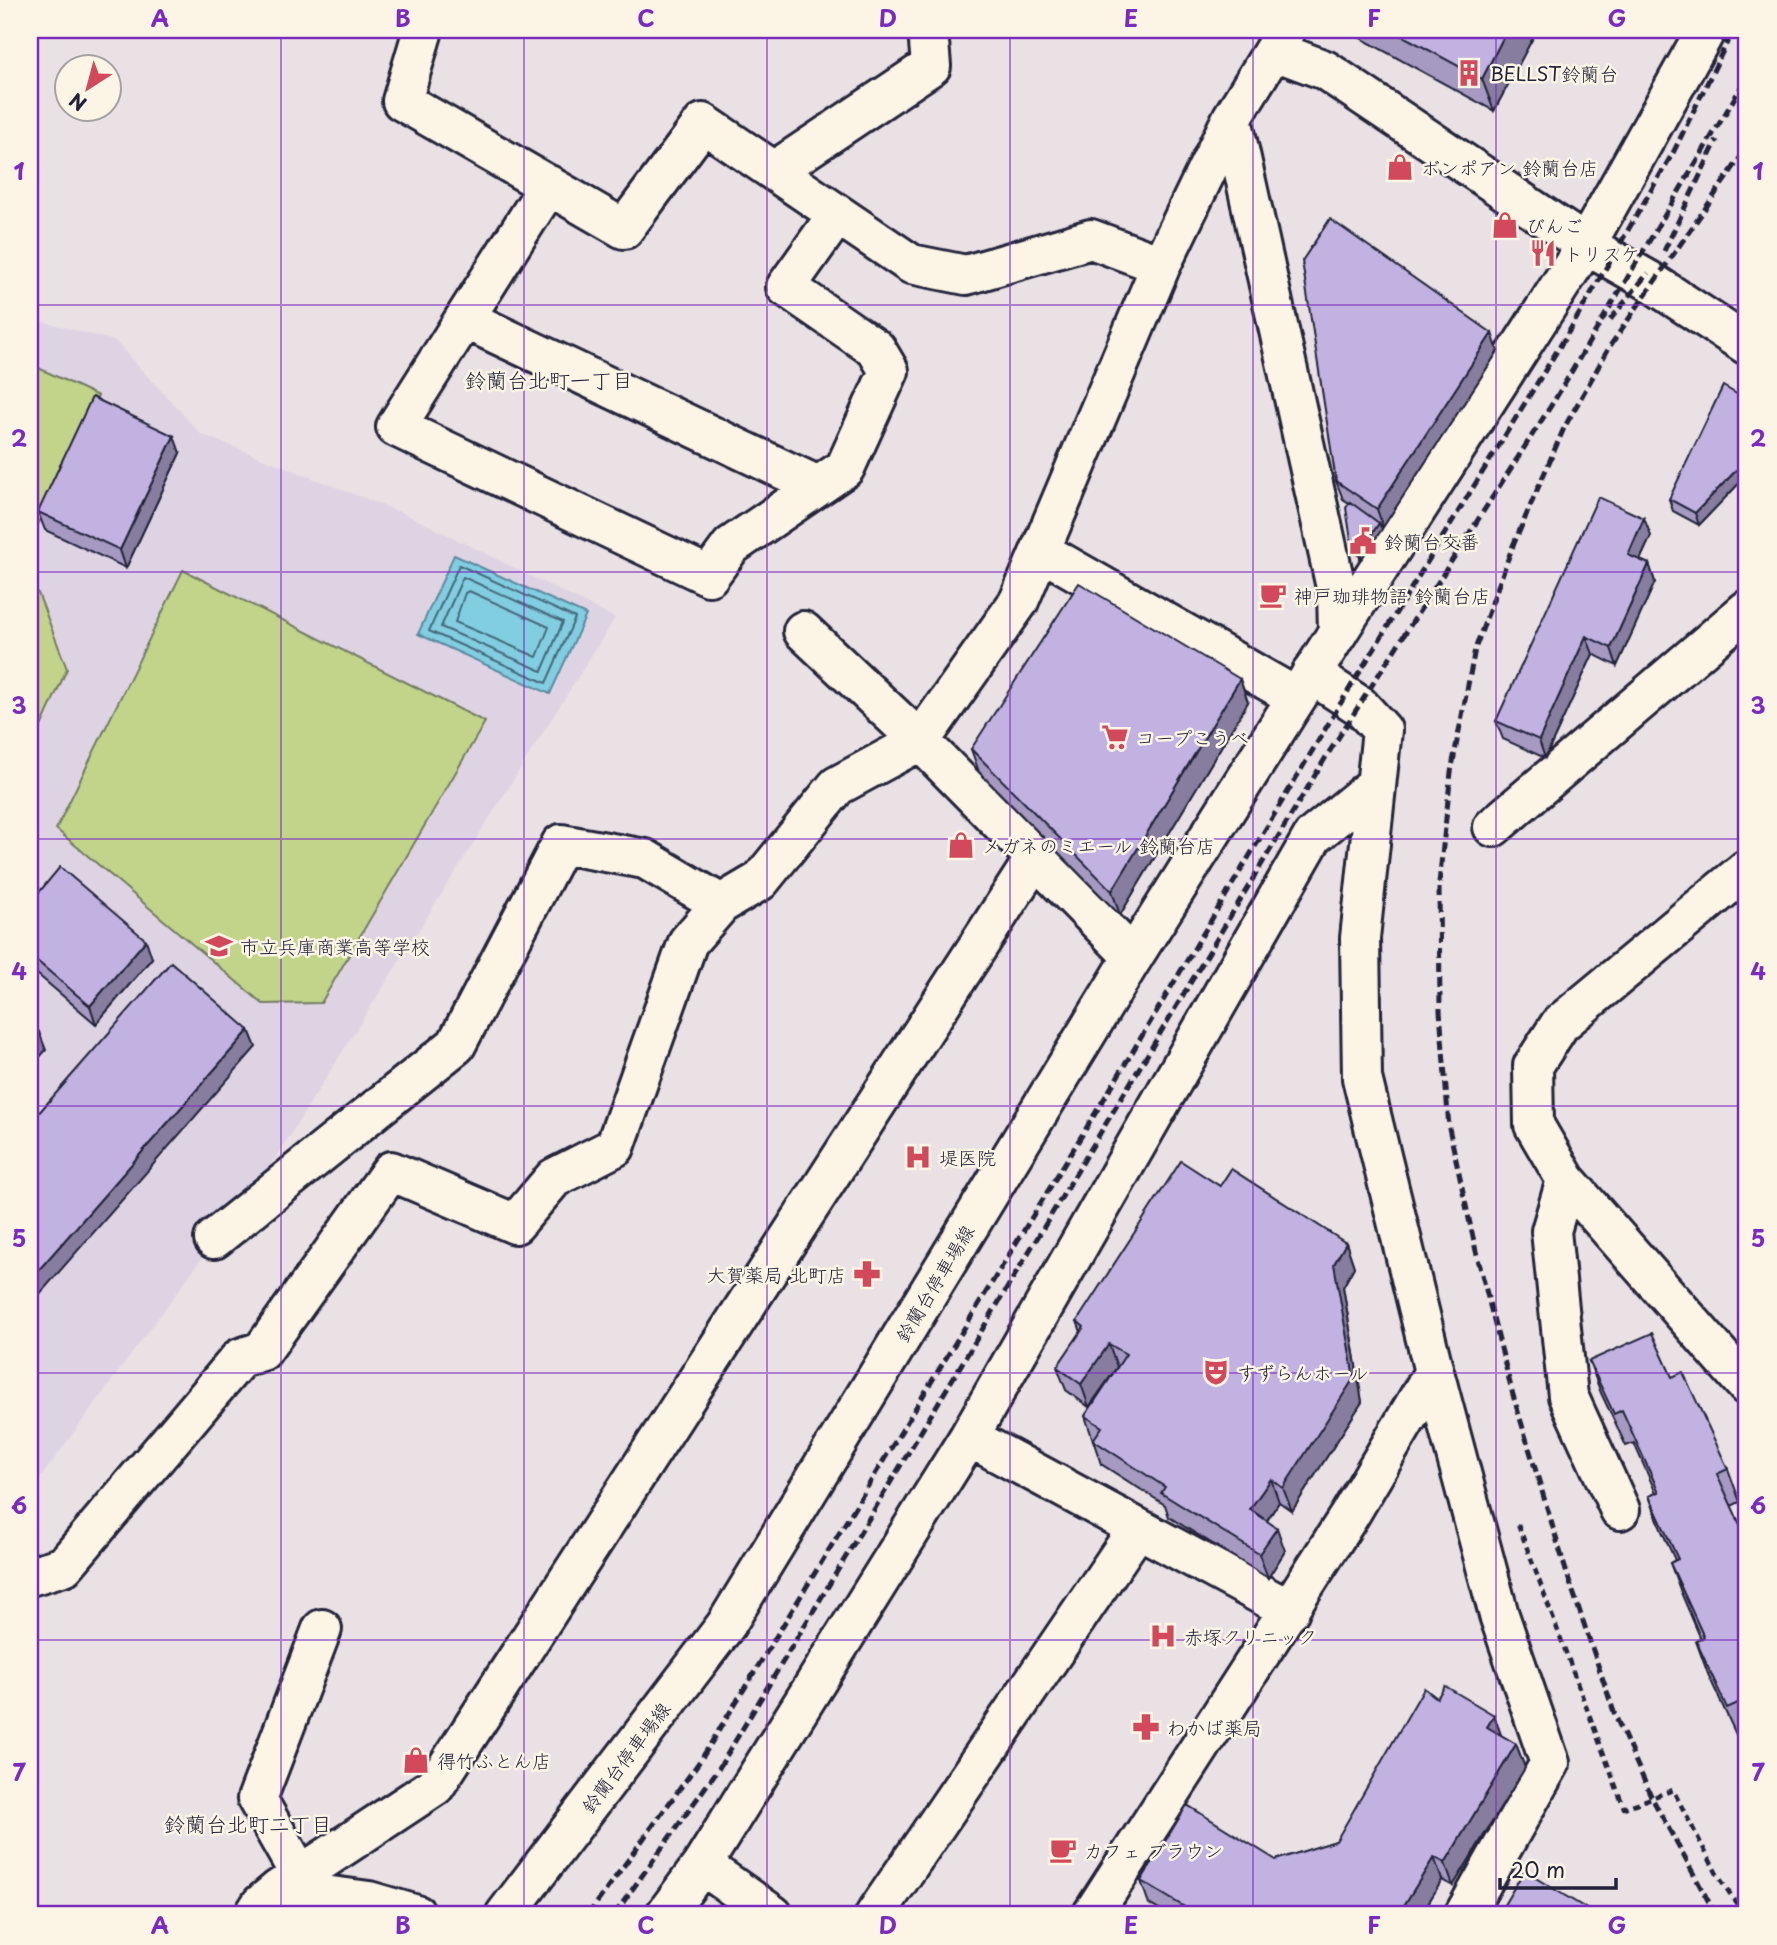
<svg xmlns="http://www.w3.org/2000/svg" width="1777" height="1945" font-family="'Playpen Sans','Klee One',sans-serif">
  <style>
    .built { fill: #ded3e3 }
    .green { fill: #c1d48a; stroke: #727b62; stroke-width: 2 }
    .water { fill: #81cee0; stroke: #5b899e; stroke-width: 2 }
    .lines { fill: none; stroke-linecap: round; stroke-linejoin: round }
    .shore { stroke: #48677d; stroke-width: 2 }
    .minor-casing { stroke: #22223b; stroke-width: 44 }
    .major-casing { stroke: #22223b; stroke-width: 44 }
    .path { stroke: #22223b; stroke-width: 4.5; stroke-dasharray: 7 5; stroke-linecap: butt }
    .minor { stroke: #fcf5e5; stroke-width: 38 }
    .major { stroke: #fcf5e5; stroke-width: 38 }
    .rail { stroke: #22223b; stroke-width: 5; stroke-dasharray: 10 5; stroke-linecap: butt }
    .wall { fill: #a699c2; stroke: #22223b; stroke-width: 2 }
    .shaded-wall { fill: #877d9e; stroke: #22223b; stroke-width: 2 }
    .building { fill: #c1b2e2; stroke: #22223b; stroke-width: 2 }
    .grid { fill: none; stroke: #7b2cbf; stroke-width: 2; stroke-opacity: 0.55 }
    .labels { text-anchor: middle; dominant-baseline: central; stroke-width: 5; stroke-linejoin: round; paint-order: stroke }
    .poi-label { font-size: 19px; fill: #22223b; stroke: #fcf5e5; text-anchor: start }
    .street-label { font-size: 19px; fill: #22223b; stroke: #fcf5e5 }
    .neighbourhood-label { font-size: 21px; fill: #22223b; stroke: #fcf5e5 }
    .neatline { fill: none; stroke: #7b2cbf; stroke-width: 2.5 }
    .grid-label { font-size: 23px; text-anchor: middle; font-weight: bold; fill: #7b2cbf }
  </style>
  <rect width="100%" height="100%" fill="#eae1e4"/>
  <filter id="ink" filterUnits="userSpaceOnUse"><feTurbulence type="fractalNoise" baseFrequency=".0143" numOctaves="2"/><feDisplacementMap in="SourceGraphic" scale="14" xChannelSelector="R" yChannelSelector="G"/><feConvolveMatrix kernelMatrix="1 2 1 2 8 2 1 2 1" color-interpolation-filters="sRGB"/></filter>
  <g filter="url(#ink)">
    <path class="built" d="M30,314L40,321L115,341L201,434L412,517L615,618L275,1159L30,1492Z"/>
    <path class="green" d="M30,364L98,396L33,535L30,533Z
      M183,570L485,722L321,1003L263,1004L56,829Z
      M30,589L38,593L67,669L30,751Z"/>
    <path class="water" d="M454,555L586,615L550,694L418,634Z"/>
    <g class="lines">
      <path class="shore" d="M459,565L575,618L546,683L429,631Z
        M463,577L563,622L542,671L441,627Z
        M469,591L549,627L537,657L455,622L465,593Z"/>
      <defs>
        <path id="minor" d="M423,30L402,101L624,229L703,123L911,264L966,275L1091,239L1161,265
          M1286,30L1232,118L1337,592L1338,632
          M1275,51L1325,70L1586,245L1648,280L1747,345
          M774,171L931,66L928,30
          M549,185L396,427L709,576L731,546L845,468L889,371L876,349L786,287L837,215
          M465,319L818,486
          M1041,551L1296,697
          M803,631L920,741L1133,957
          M1338,632L1586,245L1706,30
          M1493,827L1747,610
          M1747,869L1560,1024L1533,1066L1534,1125L1566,1180L1747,1386
          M1566,1180L1551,1231L1568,1396L1620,1510
          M214,1239L456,1045L561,844L645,859L721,904L760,881L837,786L920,741L1019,601L1161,265L1232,118
          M1434,1372L1499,1615L1550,1763L1464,1915
          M969,1437L1290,1610
          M30,1576L64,1566L240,1358L262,1351L391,1171L515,1224L554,1178L615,1147L688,942L721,904
          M702,1865L773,1915
          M300,1875L257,1799L322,1629
          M279,1889L369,1901L417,1915
          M254,1915L261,1904L279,1889L435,1786L1035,858
          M665,1915L702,1865L969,1437L1313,836L1374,786
          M875,1915L1138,1528
          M1092,1915L1349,1516L1434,1372L1362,1078L1360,938L1382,730L1360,706L1311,674"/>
        <path id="major" d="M505,1915L726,1625L1133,957L1338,632"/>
      </defs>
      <use href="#minor" class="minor-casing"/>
      <use href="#major" class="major-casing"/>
      <path class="path" d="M1518,1524L1624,1808L1673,1790L1717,1874L1744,1915"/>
      <use href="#minor" class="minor"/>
      <use href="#major" class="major"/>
      <path class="rail" d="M1664,251L1717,140
        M1610,320L1648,273
        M588,1915L702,1758L1118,1076L1345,696L1571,328L1674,151L1733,30
        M614,1915L719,1768L1326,757L1554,401L1747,77
        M1716,1915L1652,1798L1615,1715L1567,1574L1513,1395L1476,1251L1449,1128L1440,1011L1439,883L1451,772L1475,649L1512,548L1564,428L1610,346L1747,148"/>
    </g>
    <path class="wall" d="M1353,30H1537L1494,111L1355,35Z
      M1498,351L1383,527L1380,525L1382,529L1362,558L1354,552L1352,546L1349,503L1343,499L1336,481Z
      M1747,400V475L1699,525L1673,511L1669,499Z
      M180,453L126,568L45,530L38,512Z
      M1651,536L1640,560L1649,564L1655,582L1617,666L1593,654L1545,758L1503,739L1496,721Z
      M1248,702L1120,915L979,772L971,749Z
      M30,903L152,958L96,1024L30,968Z
      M1220,1186L1346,1243L1354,1267L1343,1287L1362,1402L1292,1511L1279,1502L1267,1521L1285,1551L1268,1578L1169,1517L1165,1505L1101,1464L1085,1416L1112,1375L1089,1407L1066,1390L1057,1367L1081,1332L1077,1321Z
      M1589,1361L1672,1377L1728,1469L1740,1502L1731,1506L1747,1540V1737L1739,1741L1708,1674L1696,1641L1701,1639L1682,1595L1670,1563L1675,1560L1661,1529L1649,1496L1656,1493L1634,1443L1626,1446L1601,1393Z
      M1437,1698L1494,1715L1501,1735L1516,1744L1525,1768L1453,1886L1442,1880L1421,1915H1168L1149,1904L1141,1881L1276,1860L1336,1841Z"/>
    <path class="shaded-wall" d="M1507,30H1537L1494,111L1482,79Z
      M1492,333L1498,351L1383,527L1377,509Z
      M174,436L180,453L126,568L120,550Z
      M1747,459V475L1699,525L1695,513Z
      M1644,518L1651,536L1634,573L1628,555Z
      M1379,523L1382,529L1362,558L1360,552Z
      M1649,564L1655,582L1617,666L1611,648Z
      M1586,636L1593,654L1545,758L1539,740Z
      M1240,679L1248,702L1120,915L1112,891Z
      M146,940L152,958L96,1024L90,1006Z
      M249,1030L256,1047L30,1305V1280Z
      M39,1032L46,1050L30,1068V1043Z
      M1346,1243L1354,1267L1343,1287L1362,1402L1292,1511L1283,1488L1334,1264Z
      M1109,1344L1117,1367L1089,1407L1081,1384Z
      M1271,1479L1279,1502L1259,1532L1250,1509Z
      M1277,1528L1285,1551L1268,1578L1259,1554Z
      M1494,1715L1502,1738L1487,1727Z
      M1516,1744L1525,1768L1453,1886L1445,1863Z
      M1434,1857L1442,1880L1421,1915H1398Z"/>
    <path class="building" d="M1392,30H1507L1482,79Z
      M1330,219L1492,333L1377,509L1336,481L1302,261Z
      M1723,386L1747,400V459L1695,513L1669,499Z
      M92,397L174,436L120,550L38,512Z
      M1598,497L1644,518L1628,555L1649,564L1611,648L1586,636L1539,740L1496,721Z
      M1350,502L1379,523L1360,552L1352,546L1346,508Z
      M1079,583L1240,679L1112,891L971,749Z
      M60,867L146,940L90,1006L30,955V903Z
      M171,962L249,1030L30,1280V1123Z
      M30,1024L39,1032L30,1043Z
      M1181,1161L1220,1186L1231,1169L1346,1243L1334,1264L1354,1378L1283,1488L1271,1479L1250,1509L1277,1528L1259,1554L1161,1493L1165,1487L1093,1440L1102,1427L1085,1416L1126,1354L1109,1344L1081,1384L1057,1367L1084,1327L1077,1321Z
      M1652,1333L1672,1377L1683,1372L1728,1469L1717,1474L1747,1540V1542L1739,1546L1747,1564V1699L1727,1708L1696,1641L1704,1637L1670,1563L1678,1559L1649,1496L1659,1492L1622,1410L1614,1414L1589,1361Z
      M1445,1686L1494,1715L1487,1727L1516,1744L1445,1863L1434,1857L1398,1915H1198L1141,1881L1187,1805L1276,1860L1336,1841L1424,1688L1437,1698Z
      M1524,1871L1597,1915H1498Z"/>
  </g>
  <path class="grid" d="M281,30V1915M524,30V1915M767,30V1915M1010,30V1915M1253,30V1915M1496,30V1915M30,305H1747M30,572H1747M30,839H1747M30,1106H1747M30,1373H1747M30,1640H1747"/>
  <defs>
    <symbol id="building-bare" viewBox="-9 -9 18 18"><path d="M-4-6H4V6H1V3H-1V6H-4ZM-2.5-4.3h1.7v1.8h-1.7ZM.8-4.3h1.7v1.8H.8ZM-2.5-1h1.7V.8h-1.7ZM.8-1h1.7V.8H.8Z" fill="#d1495b" stroke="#fcf5e5" stroke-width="2.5" paint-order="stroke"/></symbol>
    <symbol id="shop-bare" viewBox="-9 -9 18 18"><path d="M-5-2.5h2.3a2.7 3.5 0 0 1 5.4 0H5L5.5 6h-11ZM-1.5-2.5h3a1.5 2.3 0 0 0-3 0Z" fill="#d1495b" stroke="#fcf5e5" stroke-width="2.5" paint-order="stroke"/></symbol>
    <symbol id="restaurant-bare" viewBox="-9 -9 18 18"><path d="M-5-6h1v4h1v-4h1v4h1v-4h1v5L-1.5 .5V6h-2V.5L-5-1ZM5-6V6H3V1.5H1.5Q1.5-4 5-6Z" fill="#d1495b" stroke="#fcf5e5" stroke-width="2.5" paint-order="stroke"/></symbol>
    <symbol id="civic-bare" viewBox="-9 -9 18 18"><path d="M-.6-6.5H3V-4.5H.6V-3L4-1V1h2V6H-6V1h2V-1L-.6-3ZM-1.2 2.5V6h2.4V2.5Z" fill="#d1495b" stroke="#fcf5e5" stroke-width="2.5" paint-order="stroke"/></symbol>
    <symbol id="cafe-bare" viewBox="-9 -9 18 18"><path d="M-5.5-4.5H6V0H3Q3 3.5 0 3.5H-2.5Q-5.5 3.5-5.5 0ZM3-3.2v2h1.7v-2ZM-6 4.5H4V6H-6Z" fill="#d1495b" stroke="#fcf5e5" stroke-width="2.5" paint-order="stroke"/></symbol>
    <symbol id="supermarket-bare" viewBox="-9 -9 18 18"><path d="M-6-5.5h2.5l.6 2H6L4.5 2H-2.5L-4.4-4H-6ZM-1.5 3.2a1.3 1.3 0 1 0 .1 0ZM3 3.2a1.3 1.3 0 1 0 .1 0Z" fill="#d1495b" stroke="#fcf5e5" stroke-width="2.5" paint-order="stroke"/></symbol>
    <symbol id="school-bare" viewBox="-9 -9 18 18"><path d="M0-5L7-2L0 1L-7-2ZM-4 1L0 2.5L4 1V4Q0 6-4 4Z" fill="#d1495b" stroke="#fcf5e5" stroke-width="2.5" paint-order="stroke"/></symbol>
    <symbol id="hospital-bare" viewBox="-9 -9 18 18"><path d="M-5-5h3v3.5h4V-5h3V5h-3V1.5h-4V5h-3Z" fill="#d1495b" stroke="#fcf5e5" stroke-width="2.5" paint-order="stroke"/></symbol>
    <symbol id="pharmacy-bare" viewBox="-9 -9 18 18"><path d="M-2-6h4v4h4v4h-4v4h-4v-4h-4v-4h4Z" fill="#d1495b" stroke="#fcf5e5" stroke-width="2.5" paint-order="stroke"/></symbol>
    <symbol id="theatre-bare" viewBox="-9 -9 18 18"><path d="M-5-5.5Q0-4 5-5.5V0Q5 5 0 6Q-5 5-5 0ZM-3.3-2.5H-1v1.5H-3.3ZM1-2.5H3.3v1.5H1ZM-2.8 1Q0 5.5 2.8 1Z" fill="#d1495b" stroke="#fcf5e5" stroke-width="2.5" paint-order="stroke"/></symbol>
  </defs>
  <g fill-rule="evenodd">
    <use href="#building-bare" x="1450" y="54" width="38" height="38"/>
    <use href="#shop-bare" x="1381" y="148" width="38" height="38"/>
    <use href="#shop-bare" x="1486" y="206" width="38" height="38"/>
    <use href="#restaurant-bare" x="1524" y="234" width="38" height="38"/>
    <use href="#civic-bare" x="1344" y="522" width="38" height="38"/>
    <use href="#cafe-bare" x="1254" y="576" width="38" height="38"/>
    <use href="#supermarket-bare" x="1096" y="718" width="38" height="38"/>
    <use href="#shop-bare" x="942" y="826" width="38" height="38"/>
    <use href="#school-bare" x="200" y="927" width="38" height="38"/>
    <use href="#hospital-bare" x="899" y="1138" width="38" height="38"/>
    <use href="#pharmacy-bare" x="848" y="1255" width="38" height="38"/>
    <use href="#theatre-bare" x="1197" y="1353" width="38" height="38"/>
    <use href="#hospital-bare" x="1144" y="1617" width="38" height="38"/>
    <use href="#pharmacy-bare" x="1127" y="1708" width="38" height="38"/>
    <use href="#shop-bare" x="397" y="1741" width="38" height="38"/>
    <use href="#cafe-bare" x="1044" y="1831" width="38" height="38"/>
  </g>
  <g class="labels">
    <g class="poi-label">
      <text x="1490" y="73">BELLST鈴蘭台</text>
      <text x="1421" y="167">ボンポアン 鈴蘭台店</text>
      <text x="1526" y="225">びんご</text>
      <text x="1564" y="253">トリスケ</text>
      <text x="1384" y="541">鈴蘭台交番</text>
      <text x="1294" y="595">神戸珈琲物語 鈴蘭台店</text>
      <text x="1136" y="737">コープこうべ</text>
      <text x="982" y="845">メガネのミエール 鈴蘭台店</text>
      <text x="240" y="946">市立兵庫商業高等学校</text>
      <text x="939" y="1157">堤医院</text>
      <text x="846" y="1274" text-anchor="end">大賀薬局 北町店</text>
      <text x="1237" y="1372">すずらんホール</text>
      <text x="1184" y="1636">赤塚クリニック</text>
      <text x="1167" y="1727">わかば薬局</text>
      <text x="437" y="1760">得竹ふとん店</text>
      <text x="1084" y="1850">カフェ ブラウン</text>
    </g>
    <g class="street-label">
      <text transform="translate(934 1283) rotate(-59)">鈴蘭台停車場線</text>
      <text transform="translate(625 1757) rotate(-53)">鈴蘭台停車場線</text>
    </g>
    <g class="neighbourhood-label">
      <text x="549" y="379">鈴蘭台北町一丁目</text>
      <text x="248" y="1823">鈴蘭台北町二丁目</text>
    </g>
  </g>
  <rect width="1777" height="1945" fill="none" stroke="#fcf5e5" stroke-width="77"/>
  <g transform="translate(88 88) rotate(216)"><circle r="33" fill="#fcf5e5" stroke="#a5a1a1" stroke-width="2"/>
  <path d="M0-5L12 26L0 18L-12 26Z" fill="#d1495b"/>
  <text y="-10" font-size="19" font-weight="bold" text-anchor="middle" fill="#22223b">N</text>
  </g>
  <path d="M1500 1878v10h116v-10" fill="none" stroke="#22223b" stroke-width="3.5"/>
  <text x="1511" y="1878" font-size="21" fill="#22223b" stroke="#fcf5e5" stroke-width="5" paint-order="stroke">20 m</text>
  <rect x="38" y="38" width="1700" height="1868" class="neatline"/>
  <g class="grid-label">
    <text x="160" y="27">A</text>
    <text x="403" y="27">B</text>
    <text x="646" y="27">C</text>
    <text x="888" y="27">D</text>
    <text x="1131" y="27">E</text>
    <text x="1374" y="27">F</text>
    <text x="1617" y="27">G</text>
    <text x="19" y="180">1</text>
    <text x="1758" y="180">1</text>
    <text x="19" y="447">2</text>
    <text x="1758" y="447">2</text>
    <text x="19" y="714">3</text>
    <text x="1758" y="714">3</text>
    <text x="19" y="980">4</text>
    <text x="1758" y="980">4</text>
    <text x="19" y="1247">5</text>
    <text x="1758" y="1247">5</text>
    <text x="19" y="1514">6</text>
    <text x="1758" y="1514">6</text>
    <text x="19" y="1781">7</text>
    <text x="1758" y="1781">7</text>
    <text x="160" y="1934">A</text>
    <text x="403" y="1934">B</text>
    <text x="646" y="1934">C</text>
    <text x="888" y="1934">D</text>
    <text x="1131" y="1934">E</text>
    <text x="1374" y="1934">F</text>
    <text x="1617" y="1934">G</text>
  </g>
</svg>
